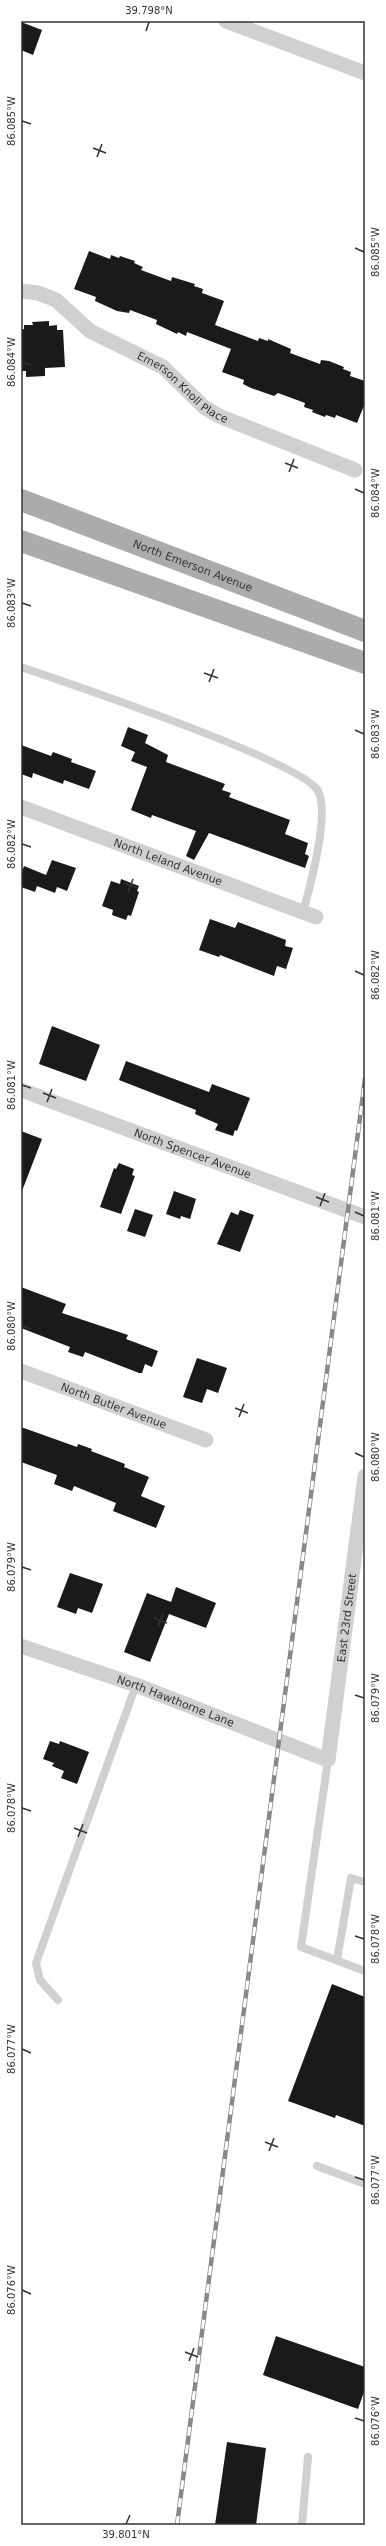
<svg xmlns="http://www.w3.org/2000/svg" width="386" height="2546" font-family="'DejaVu Sans',sans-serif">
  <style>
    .building { fill: #1a1a1a }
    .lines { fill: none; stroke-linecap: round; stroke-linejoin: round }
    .service { stroke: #d0d0d0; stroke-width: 8 }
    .minor { stroke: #d0d0d0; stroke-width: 15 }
    .primary { stroke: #ababab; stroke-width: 22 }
    .rail-casing { stroke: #888; stroke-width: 4.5 }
    .rail { stroke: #fff; stroke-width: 3; stroke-dasharray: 9; stroke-linecap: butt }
    .ticks { fill: none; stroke: #333; stroke-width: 1.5 }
    .labels { text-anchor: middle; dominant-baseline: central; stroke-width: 4; stroke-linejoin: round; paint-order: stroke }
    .street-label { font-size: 11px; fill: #333; stroke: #fff }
    .neatline { fill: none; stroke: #333; stroke-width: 1.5 }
    .ticks-label { font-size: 10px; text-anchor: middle; fill: #333 }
  </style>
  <rect width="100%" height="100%" fill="#fff"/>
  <path class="building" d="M21,22L42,30L33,55L21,50Z
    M89,251L110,259L111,255L119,258L120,256L135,261L134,263L143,267L141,270L171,281L172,277L195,284L194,286L203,289L202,293L224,301L215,325L258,341L259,338L268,341V339L291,349L290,353L320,364L321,360L329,361L344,367L343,369L351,372L350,376L365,381V403L357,423L336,415L335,418L326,415L325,417L312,412L313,410L304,407L305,403L278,393L274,396L251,388L243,384L244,380L222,372L231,349L187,332L186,336L178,332L177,334L156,324L157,320L130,310L129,313L117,311L95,301L96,297L74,289Z
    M49,321V326L57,325V330H63L65,367L45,368V376L26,377V371H21V330L24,329V325H33L32,322Z
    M128,727L148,735L145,743L168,755L166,762L225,784L222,790L231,793L229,797L290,820L285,834L308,843L305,854L309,856L305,868L209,833L194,860L186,856L196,831L152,815L151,818L131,810L147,767L131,761L135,752L121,746Z
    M21,745L51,756L53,752L72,759L71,762L96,771L89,789L64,780L63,784L33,773L32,778L21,774Z
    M52,860L76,868L67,891L57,887L55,893L37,886L35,892L21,887V874L24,866L46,875Z
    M121,879L139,886L137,891L139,892L131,916L128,915L126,920L112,915L113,910L102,906L111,881L120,884Z
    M210,919L235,928L238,922L286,940L285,946L293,948L286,969L277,966L274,976L220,955L219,957L199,950Z
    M52,1026L100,1045L86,1081L39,1064Z
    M126,1061L209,1092L212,1084L250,1098L237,1131L235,1130L233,1136L215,1130L218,1124L195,1114L196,1110L119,1080Z
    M21,1131L42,1139L22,1191L21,1190Z
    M119,1163L134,1169L132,1175L135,1176L121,1214L100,1207L114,1168L116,1169Z
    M174,1191L196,1199L190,1219L181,1216L180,1219L166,1214Z
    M135,1209L153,1215L145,1237L127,1231Z
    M240,1210L254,1215L240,1252L217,1244L231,1212L238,1215Z
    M21,1287L66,1304L62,1313L128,1335L126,1339L158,1351L152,1367L145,1364L142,1373H139L85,1352L83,1357L68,1352L70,1347L21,1328Z
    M197,1358L227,1368L218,1393L207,1389L202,1403L183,1397Z
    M21,1427L77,1447L78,1444L92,1449L91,1451L125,1464L124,1467L149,1477L141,1496L165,1506L156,1528L113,1511L116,1503L74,1486L72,1491L54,1484L57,1475L21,1462Z
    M70,1573L103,1584L92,1613L78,1608L76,1614L57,1607Z
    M176,1587L216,1603L206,1628L169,1614L150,1662L124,1652L147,1593L171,1602Z
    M50,1741L59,1744L60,1741L89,1752L77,1784L61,1778L64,1771L52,1766L54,1763L43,1759Z
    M332,1984L365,1997V2126L336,2115L335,2118L288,2101Z
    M276,2336L365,2367V2389L358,2409L263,2375Z
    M227,2442L266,2448L256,2525H215Z"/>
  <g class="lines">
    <path class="service" d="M21,667C65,682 303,762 318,791C330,813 310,887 303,912
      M328,1760L301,1947L365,1971
      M337,1960L351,1878L365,1882
      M58,2000L40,1980L36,1963L136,1685
      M317,2166L365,2184
      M302,2525L308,2457"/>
    <g class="minor">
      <path d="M226,21L365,73"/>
      <path id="s1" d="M21,291L38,293L56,300L90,331L163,367L204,407L219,416L355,470"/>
      <path id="s2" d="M21,807L316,917"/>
      <path id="s3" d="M21,1090L365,1217"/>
      <path id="s4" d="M21,1371L206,1440"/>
      <path id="s5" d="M21,1646L136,1685L328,1760L365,1476"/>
    </g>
    <g class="primary">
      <path id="s6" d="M21,500L365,631"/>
      <path d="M21,541L365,663"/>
    </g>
    <defs>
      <path id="rail" d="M177,2525L365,1079"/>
    </defs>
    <use href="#rail" class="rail-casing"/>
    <use href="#rail" class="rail"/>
  </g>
  <path class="ticks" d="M146,31L149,22M22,121L31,124M93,148L106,153M97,157L102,144M355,248L364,252M22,362L31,365M285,463L298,468M289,472L294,459M355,489L364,493M22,603L31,606M204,673L218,678M209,682L214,669M355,730L364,734M22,844L31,847M124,883L137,888M128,892L133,879M355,971L364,975M22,1085L31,1088M43,1093L56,1098M47,1102L52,1089M316,1197L329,1202M320,1206L325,1193M355,1212L364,1216M22,1326L31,1329M235,1408L248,1413M239,1417L244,1404M355,1453L364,1457M22,1567L31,1570M154,1618L167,1623M158,1627L163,1614M355,1695L364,1698M22,1808L31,1811M74,1828L87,1833M78,1837L83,1824M355,1936L364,1939M22,2049L31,2053M265,2142L278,2147M269,2151L274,2138M355,2177L364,2180M22,2290L31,2294M185,2352L198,2357M189,2361L194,2348M355,2418L364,2421M126,2524L130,2515"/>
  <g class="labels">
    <g class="street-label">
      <text stroke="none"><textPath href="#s1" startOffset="192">Emerson Knoll Place</textPath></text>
      <text stroke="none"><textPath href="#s6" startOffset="184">North Emerson Avenue</textPath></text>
      <text stroke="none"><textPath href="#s2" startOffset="157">North Leland Avenue</textPath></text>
      <text stroke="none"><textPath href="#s3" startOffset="183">North Spencer Avenue</textPath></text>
      <text stroke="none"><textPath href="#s4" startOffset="99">North Butler Avenue</textPath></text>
      <text stroke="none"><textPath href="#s5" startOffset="471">East 23rd Street</textPath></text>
      <text stroke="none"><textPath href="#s5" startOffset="164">North Hawthorne Lane</textPath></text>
    </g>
  </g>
  <rect width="386" height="2546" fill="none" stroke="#ffffff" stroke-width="44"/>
  <rect x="22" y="22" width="342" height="2502" class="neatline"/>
  <g class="ticks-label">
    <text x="149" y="14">39.798°N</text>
    <text transform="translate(11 121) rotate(-90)" y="4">86.085°W</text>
    <text transform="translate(375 252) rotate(-90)" y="4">86.085°W</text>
    <text transform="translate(11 362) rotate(-90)" y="4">86.084°W</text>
    <text transform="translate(375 493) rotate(-90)" y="4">86.084°W</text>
    <text transform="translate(11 603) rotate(-90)" y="4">86.083°W</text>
    <text transform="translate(375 734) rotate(-90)" y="4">86.083°W</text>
    <text transform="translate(11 844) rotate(-90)" y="4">86.082°W</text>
    <text transform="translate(375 975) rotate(-90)" y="4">86.082°W</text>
    <text transform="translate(11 1085) rotate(-90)" y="4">86.081°W</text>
    <text transform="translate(375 1216) rotate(-90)" y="4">86.081°W</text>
    <text transform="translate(11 1326) rotate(-90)" y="4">86.080°W</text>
    <text transform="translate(375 1457) rotate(-90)" y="4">86.080°W</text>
    <text transform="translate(11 1567) rotate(-90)" y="4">86.079°W</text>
    <text transform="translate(375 1698) rotate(-90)" y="4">86.079°W</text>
    <text transform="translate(11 1808) rotate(-90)" y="4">86.078°W</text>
    <text transform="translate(375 1939) rotate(-90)" y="4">86.078°W</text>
    <text transform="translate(11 2049) rotate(-90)" y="4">86.077°W</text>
    <text transform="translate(375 2180) rotate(-90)" y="4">86.077°W</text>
    <text transform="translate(11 2290) rotate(-90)" y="4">86.076°W</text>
    <text transform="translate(375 2421) rotate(-90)" y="4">86.076°W</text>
    <text x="126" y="2538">39.801°N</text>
  </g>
</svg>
